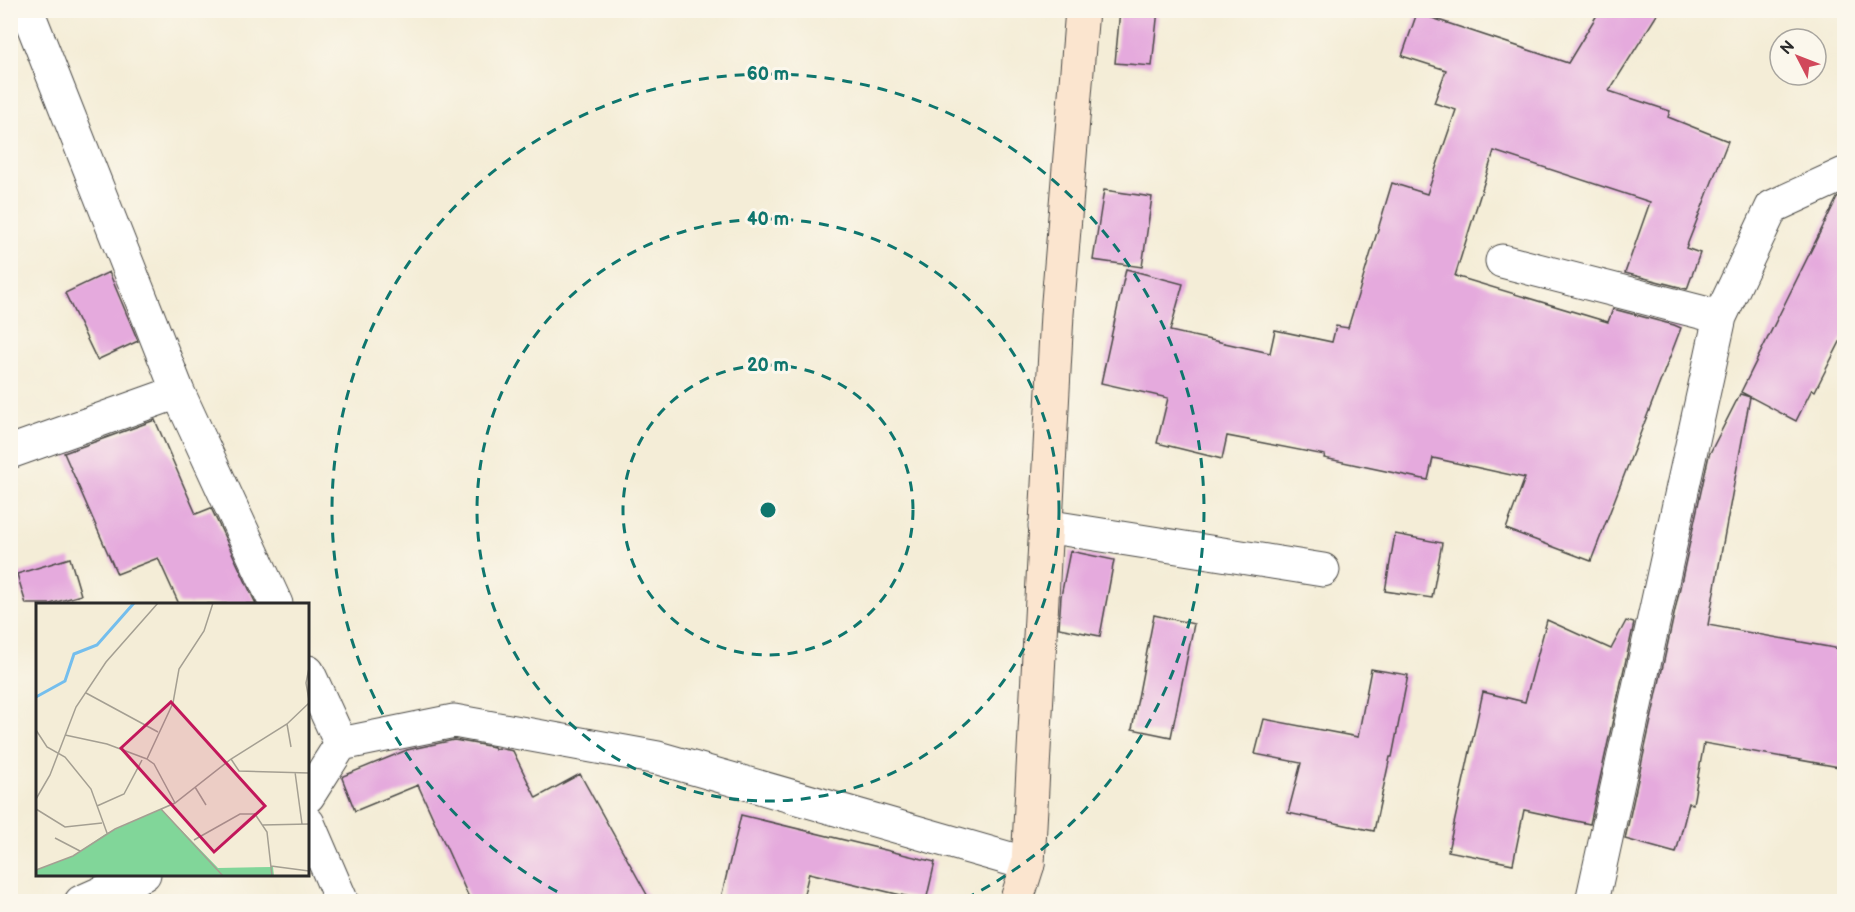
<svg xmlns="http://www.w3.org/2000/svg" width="1855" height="912" font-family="'Balsamiq Sans',sans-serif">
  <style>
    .building { fill: #e5aadd }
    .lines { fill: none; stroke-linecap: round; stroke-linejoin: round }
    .street-casing { stroke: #494845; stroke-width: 35 }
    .secondary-casing { stroke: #494845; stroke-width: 35 }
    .street { stroke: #fff; stroke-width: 33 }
    .secondary { stroke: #fbe5cf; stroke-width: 33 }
    .ring { fill: none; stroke: #0f766e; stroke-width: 3; stroke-dasharray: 10 8 }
    .inset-river { fill: none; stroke: #74beed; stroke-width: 3 }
    .inset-road { fill: none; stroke: #a49f92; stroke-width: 1.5 }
    .view { fill: #c2185b; fill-opacity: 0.15; stroke: #c2185b; stroke-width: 3 }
    .inset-edge { fill: none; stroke: #2b2b2b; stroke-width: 3 }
    .centre { fill: #0f766e; stroke: #fbf7ec; stroke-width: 3 }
    .ring-label { font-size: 18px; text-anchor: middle; font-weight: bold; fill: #0f766e; stroke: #fbf7ec; stroke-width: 6; stroke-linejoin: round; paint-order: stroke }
  </style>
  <rect width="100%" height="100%" fill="#fbf7ec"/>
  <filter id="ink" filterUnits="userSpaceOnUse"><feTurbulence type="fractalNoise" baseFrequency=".0167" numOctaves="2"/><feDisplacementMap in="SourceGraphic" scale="12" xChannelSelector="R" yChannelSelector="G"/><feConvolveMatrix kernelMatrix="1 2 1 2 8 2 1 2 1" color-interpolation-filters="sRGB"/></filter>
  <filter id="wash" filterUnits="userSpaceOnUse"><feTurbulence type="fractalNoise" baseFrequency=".008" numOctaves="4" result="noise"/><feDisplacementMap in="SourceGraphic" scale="24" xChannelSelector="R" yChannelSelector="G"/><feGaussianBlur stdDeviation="1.35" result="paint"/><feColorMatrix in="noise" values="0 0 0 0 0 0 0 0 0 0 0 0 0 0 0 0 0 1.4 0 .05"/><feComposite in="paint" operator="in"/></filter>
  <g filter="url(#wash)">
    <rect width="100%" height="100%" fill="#f4edd7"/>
    <g id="blocks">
      <path class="building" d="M1120,10H1158L1152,66L1115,63Z
        M1600,10H1660L1609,91L1670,111L1668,117L1728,141L1686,248L1700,253L1687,289L1625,273L1650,202L1494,151L1455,276L1608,322L1613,309L1674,325L1681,328L1591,561L1506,529L1525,478L1433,458L1428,480L1324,458L1325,455L1227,436L1222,459L1157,443L1168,398L1101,383L1126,269L1183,284L1170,331L1270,353L1275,330L1332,342L1336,326L1348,328L1392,183L1427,194L1456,110L1434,103L1446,70L1402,56L1417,13L1568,63Z
        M1104,190L1152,197L1142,267L1093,260Z
        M1845,194V332L1815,391L1812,389L1796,421L1741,392L1837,198Z
        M109,272L138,341L97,360L65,293Z
        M1740,394L1750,397L1708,625L1845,650V768L1704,743L1693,804L1689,803L1676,853L1625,839L1709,455Z
        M155,420L196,514L211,508L256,604H179L158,558L117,574L64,453Z
        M1395,534L1442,543L1432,598L1385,591Z
        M1070,551L1114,560L1100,636L1059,628L1061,596Z
        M70,558L81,595L50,604H26L17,574Z
        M1154,615L1194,624L1171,737L1132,729Z
        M1547,620L1611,649L1626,621L1634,623L1590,824L1524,810L1513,864L1448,851L1483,692L1525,702Z
        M1371,669L1408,675L1392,757H1390L1374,831L1288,813L1301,763L1255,754L1264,719L1358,737Z
        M454,740L494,747L495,749L498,748L513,751L536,798L580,774L651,902H471L418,785L355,811L342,778L343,776L407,750Z
        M741,815L935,862L926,901L809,873L802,902H720Z"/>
    </g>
  </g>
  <g filter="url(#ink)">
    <use href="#blocks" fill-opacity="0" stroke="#494845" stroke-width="1.5"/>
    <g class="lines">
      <defs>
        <path id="street" d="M27,10L178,392L276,604
          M1502,261L1720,317
          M10,452L178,392
          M1045,526L1323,570
          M308,672L341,744L454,721L658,758L1028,864
          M308,796L341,744
          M308,823L342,902
          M81,902L144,874
          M1592,902L1720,317L1772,207L1844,174"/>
        <path id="secondary" d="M1016,902L1028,864L1057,314L1082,10"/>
      </defs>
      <use href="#street" class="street-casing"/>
      <use href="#secondary" class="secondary-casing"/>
      <use href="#street" class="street"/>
      <use href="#secondary" class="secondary"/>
    </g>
  </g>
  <g class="ring">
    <circle cx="768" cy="510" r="145"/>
    <circle cx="768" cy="510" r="291"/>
    <path d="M573 900A436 436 0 1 1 963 900"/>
  </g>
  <g transform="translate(36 603)">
    <rect width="273" height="273" fill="#f4edd7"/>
    <path d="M125,206L182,265L237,264L238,273H0V267L37,253L71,230Z" fill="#81d699"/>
    <path class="inset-river" d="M0,94L29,78L38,51L61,42L98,0"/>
    <path class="inset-road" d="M273,65L270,80L273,97M50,90L122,129M251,121L255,144M0,127L11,144L29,154L55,186L71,230M29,132L71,141L111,156M195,156L203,168L273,170M259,169L266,221M159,184L170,202M0,196L14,172L40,104L70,59L122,0M139,200L118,161L111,156L137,100L143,66L168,28L177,0M61,203L88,191L106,157M0,206L29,224L66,220M125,206L187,273M226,222L273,221M19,235L44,248M158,237L204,211H219L231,229L236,273M235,263L273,268M0,267L37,253L79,226L139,200L195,156L251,121L273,100"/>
    <path class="view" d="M135,99L229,203L178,249L85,145Z"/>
    <rect width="273" height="273" class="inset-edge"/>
  </g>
  <circle cx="768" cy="510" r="9" class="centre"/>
  <g class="ring-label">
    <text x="768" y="80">60 m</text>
    <text x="768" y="225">40 m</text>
    <text x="768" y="371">20 m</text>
  </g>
  <rect width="1855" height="912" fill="none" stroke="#fbf7ec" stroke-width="36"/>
  <g transform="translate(1798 57) rotate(312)"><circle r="28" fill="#fbf7ec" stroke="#a8a59f" stroke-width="1.5"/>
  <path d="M0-4.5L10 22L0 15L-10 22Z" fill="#d1495b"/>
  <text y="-9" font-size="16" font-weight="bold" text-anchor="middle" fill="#2b2b2b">N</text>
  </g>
</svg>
